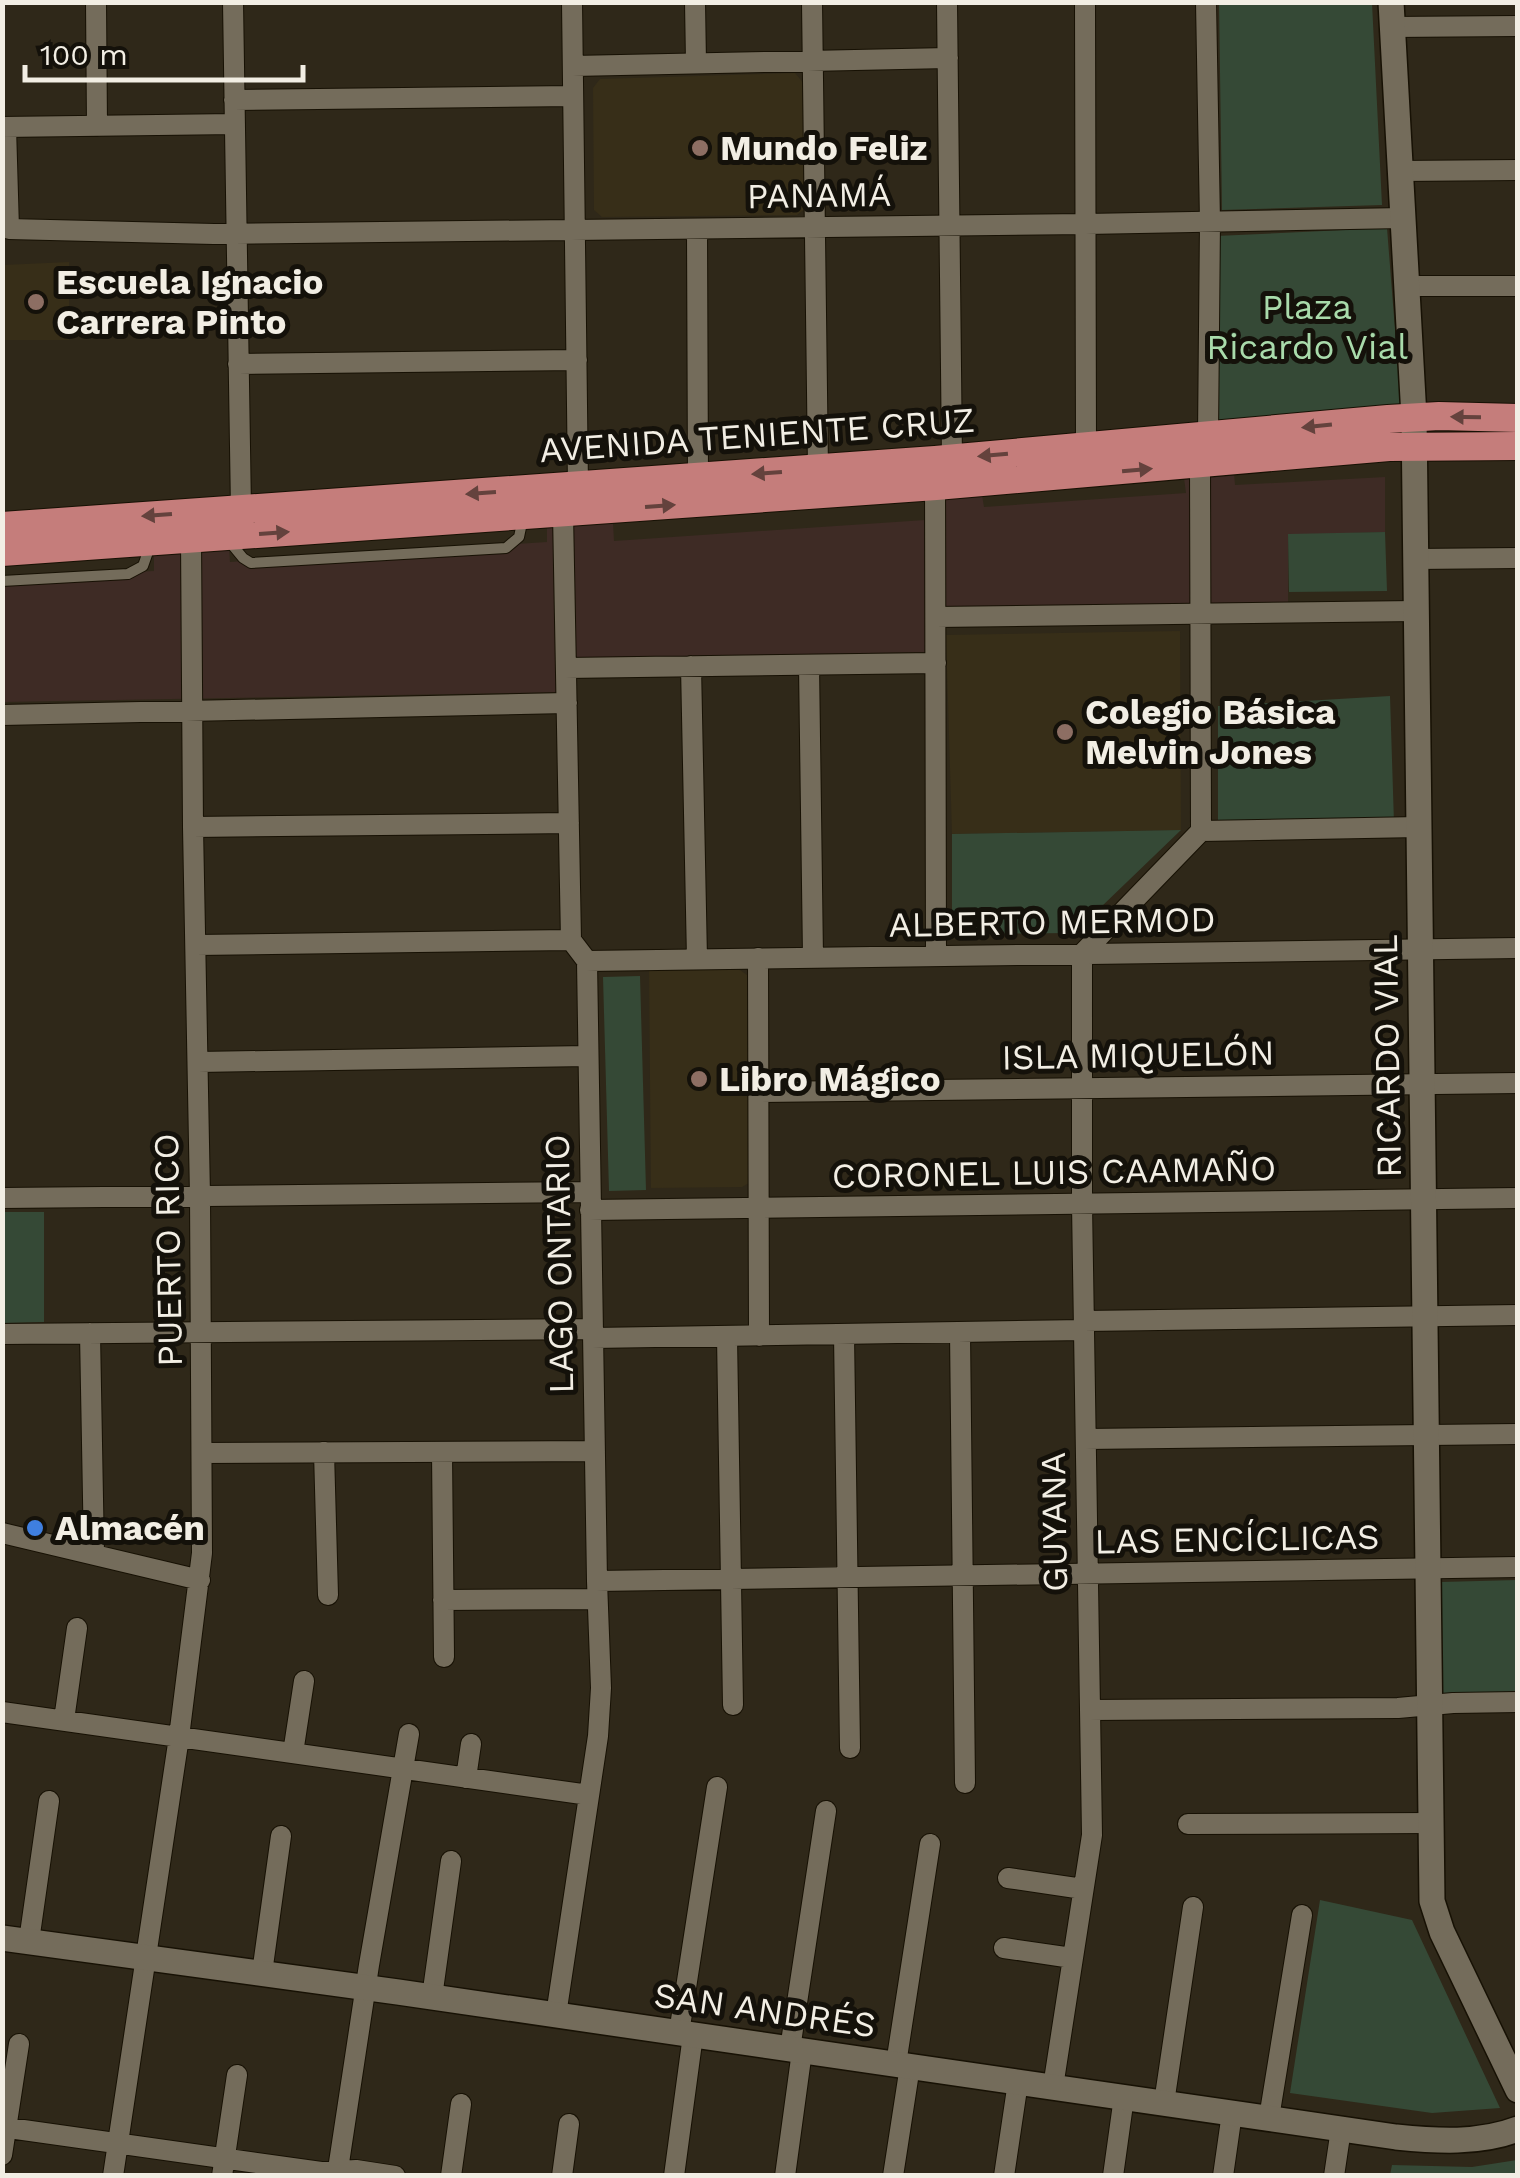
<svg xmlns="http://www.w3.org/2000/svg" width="1520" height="2178" font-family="'Work Sans',sans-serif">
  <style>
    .commercial { fill: #3e2b25 }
    .built { fill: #372e18 }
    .green { fill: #354936 }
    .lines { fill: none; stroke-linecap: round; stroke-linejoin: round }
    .service-casing { stroke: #171104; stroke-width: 12 }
    .minor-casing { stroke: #171104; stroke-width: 22 }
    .tertiary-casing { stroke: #171104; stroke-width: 28 }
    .primary-casing { stroke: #171104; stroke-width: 30 }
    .service { stroke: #746c5b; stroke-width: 10 }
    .minor { stroke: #746c5b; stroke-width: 20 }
    .tertiary { stroke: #746c5b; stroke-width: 25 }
    .primary { stroke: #c57d7b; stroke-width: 28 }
    .oneway { fill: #64423d }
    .education-dot { fill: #8d6e63; stroke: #14110a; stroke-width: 4 }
    .shop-dot { fill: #3f7fe0; stroke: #14110a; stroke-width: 4 }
    .labels { text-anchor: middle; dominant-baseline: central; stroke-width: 10; stroke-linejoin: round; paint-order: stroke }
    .poi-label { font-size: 35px; font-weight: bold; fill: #f2eee4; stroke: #14110a; text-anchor: start }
    .street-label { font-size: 35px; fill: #f2eee4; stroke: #14110a }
    .park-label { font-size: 35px; fill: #a9dbab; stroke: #14110a }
  </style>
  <rect width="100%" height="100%" fill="#2f2819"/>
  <path class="commercial" d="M1234,473L1235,485L1385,477V532L1288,535V603L933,610L932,652L572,658V692L3,702V579L154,571V555L229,547L230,562L547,542V527L613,523L614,541L925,520L924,498L982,495L984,507L1186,493L1184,478Z"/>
  <path class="built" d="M795,73L805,85L806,208L797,215L602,217L594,210L593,88L600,79Z
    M69,262V340H3V265Z
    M1180,631L1181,830L952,834L946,635Z
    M737,968L747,975L749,1183L742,1187L651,1188L649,969Z"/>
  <path class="green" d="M1219,3H1372L1382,205L1222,210Z
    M1387,228L1401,406L1219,424L1216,236Z
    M1385,532L1387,591L1289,592L1288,534Z
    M1390,696L1394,823L1218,825V706Z
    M1181,830L1074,933L952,934V834Z
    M640,976L646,1190L609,1191L603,977Z
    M3,1212H44V1322L3,1323Z
    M1517,1580V1696L1442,1698L1441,1582Z
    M1320,1900L1412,1920L1500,2108L1432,2113L1290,2093Z
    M1517,2160V2175H1390L1392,2165L1472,2167Z"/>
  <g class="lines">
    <defs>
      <path id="service" d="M229,541L243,558L251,563L506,548L519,537L523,518
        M2,581L128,574L143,566L150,546"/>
      <path id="minor" d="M96,2L97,126
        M233,2L241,510
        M572,2L578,486
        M695,2L696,63
        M812,2L818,469
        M947,2L952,459
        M1085,2L1086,447
        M1206,2L1210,222L1208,436
        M1392,27L1518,26
        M573,66L948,58
        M234,100L573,96
        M2,127L235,124
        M6,127L9,229L214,234L1086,224L1403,218
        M1400,171L1518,170
        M697,229L698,478
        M1407,286H1518
        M238,364L577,360
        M935,473L936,956
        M1416,559L1518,558
        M936,617L1416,611
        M809,665L813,957
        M691,666L697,959
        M566,668L936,663
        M2,715L567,703
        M193,827L569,823
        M1201,831L1419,827
        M196,945L571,940
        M758,958L759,1336
        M587,961L1518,948
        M198,1062L588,1056
        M759,1092L1518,1083
        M2,1198L590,1192
        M590,1210L1518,1198
        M1084,1321L1518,1315
        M960,1332L965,1783
        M90,1333L94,1553
        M2,1334L592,1329
        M844,1334L850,1748
        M727,1336L733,1705
        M593,1338L1084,1330
        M1086,1439L1518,1434
        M324,1452L328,1595
        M442,1452L444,1657
        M202,1453L595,1451
        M2,1533L200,1580
        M597,1581L1518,1567
        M443,1600L597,1599
        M1090,1710L1398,1708L1453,1703L1518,1702
        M2,1712L589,1795
        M64,1720L77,1628
        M293,1753L304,1681
        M466,1778L471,1744
        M1188,1824L1431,1823
        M1008,1878L1083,1889
        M29,1941L49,1801
        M1004,1948L1072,1958
        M262,1973L281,1836
        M432,1997L451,1861
        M556,2015L598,1736L601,1688L597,1581L587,961L571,940L563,513
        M679,2033L717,1787
        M790,2049L826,1811
        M896,2064L930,1844
        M1053,2087L1092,1835L1082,1204V954L1201,831L1200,465
        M1164,2103L1193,1907
        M1269,2118L1302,1915
        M2,2127L321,2172L356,2170L395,2176
        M2,2155L19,2044
        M113,2176L179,1737L202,1553L200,1196L193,827L191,539
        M222,2176L237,2075
        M337,2176L369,1965L409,1734
        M451,2176L461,2104
        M562,2176L569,2124
        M674,2176L693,2035
        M785,2176L802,2051
        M893,2176L910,2066
        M1004,2176L1018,2082
        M1113,2176L1124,2097
        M1223,2176L1232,2113
        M1334,2176L1341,2129"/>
      <path id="tertiary" d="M1391,2L1414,417L1432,1901L1442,1932L1518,2090
        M2,1938L398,1992L1396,2137C1436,2141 1479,2144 1518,2129"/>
      <path id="primary" d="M2,526L935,460L1388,419L1439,416L1518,418
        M2,552L936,486L1389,447L1518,446"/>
    </defs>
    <use href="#service" class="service-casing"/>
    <use href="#minor" class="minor-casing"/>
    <use href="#tertiary" class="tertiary-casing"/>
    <use href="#primary" class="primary-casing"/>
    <use href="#service" class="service"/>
    <use href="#minor" class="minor"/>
    <use href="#tertiary" class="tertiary"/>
    <use href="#primary" class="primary"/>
  </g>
  <defs><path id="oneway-solid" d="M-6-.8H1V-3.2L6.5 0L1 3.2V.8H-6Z" transform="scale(2.5)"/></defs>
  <g class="oneway">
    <use href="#oneway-solid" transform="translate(1466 417) rotate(-179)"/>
    <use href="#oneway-solid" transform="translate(1317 426) rotate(174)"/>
    <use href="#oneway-solid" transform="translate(993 455) rotate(175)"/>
    <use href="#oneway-solid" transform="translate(1137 470) rotate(-5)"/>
    <use href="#oneway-solid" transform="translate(767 473) rotate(176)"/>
    <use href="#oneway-solid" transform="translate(481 493) rotate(176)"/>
    <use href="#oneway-solid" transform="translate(660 506) rotate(-4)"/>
    <use href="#oneway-solid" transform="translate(157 515) rotate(176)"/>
    <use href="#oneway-solid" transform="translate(274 533) rotate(-4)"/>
  </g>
  <g class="education-dot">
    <circle cx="700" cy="148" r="10"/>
    <circle cx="36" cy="302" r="10"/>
    <circle cx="1065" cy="732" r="10"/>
    <circle cx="699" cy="1079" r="10"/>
  </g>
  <circle class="shop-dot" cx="35" cy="1528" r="10"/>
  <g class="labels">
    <g class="poi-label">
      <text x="720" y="148">Mundo Feliz</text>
      <text x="56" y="282">Escuela Ignacio<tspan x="56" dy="40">Carrera Pinto</tspan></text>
      <text x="1085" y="712">Colegio Básica<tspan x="1085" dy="40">Melvin Jones</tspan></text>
      <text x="719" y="1079">Libro Mágico</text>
      <text x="55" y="1528">Almacén</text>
    </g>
    <g class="street-label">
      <text transform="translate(819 195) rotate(-1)">PANAMÁ</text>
      <text transform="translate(757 435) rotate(-4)">AVENIDA TENIENTE CRUZ</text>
      <text transform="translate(1052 922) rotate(-1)">ALBERTO MERMOD</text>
      <text transform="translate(1138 1055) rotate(-1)">ISLA MIQUELÓN</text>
      <text transform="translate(1387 1056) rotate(-91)">RICARDO VIAL</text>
      <text transform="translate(1054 1172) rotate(-1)">CORONEL LUIS CAAMAÑO</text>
      <text transform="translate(168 1250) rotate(-91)">PUERTO RICO</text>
      <text transform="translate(559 1264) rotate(-91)">LAGO ONTARIO</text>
      <text transform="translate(1054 1522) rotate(-91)">GUYANA</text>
      <text transform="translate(1237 1539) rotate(-1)">LAS ENCÍCLICAS</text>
      <text transform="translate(765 2010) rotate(8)">SAN ANDRÉS</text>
    </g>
    <g class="park-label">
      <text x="1307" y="307">Plaza<tspan x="1307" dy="40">Ricardo Vial</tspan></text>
    </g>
  </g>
  <rect width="1520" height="2178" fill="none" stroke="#f2eee4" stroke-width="10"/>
  <path d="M25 65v15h278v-15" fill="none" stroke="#f2eee4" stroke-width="5"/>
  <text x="40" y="65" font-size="30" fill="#f2eee4" stroke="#14110a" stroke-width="8" paint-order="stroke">100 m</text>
</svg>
